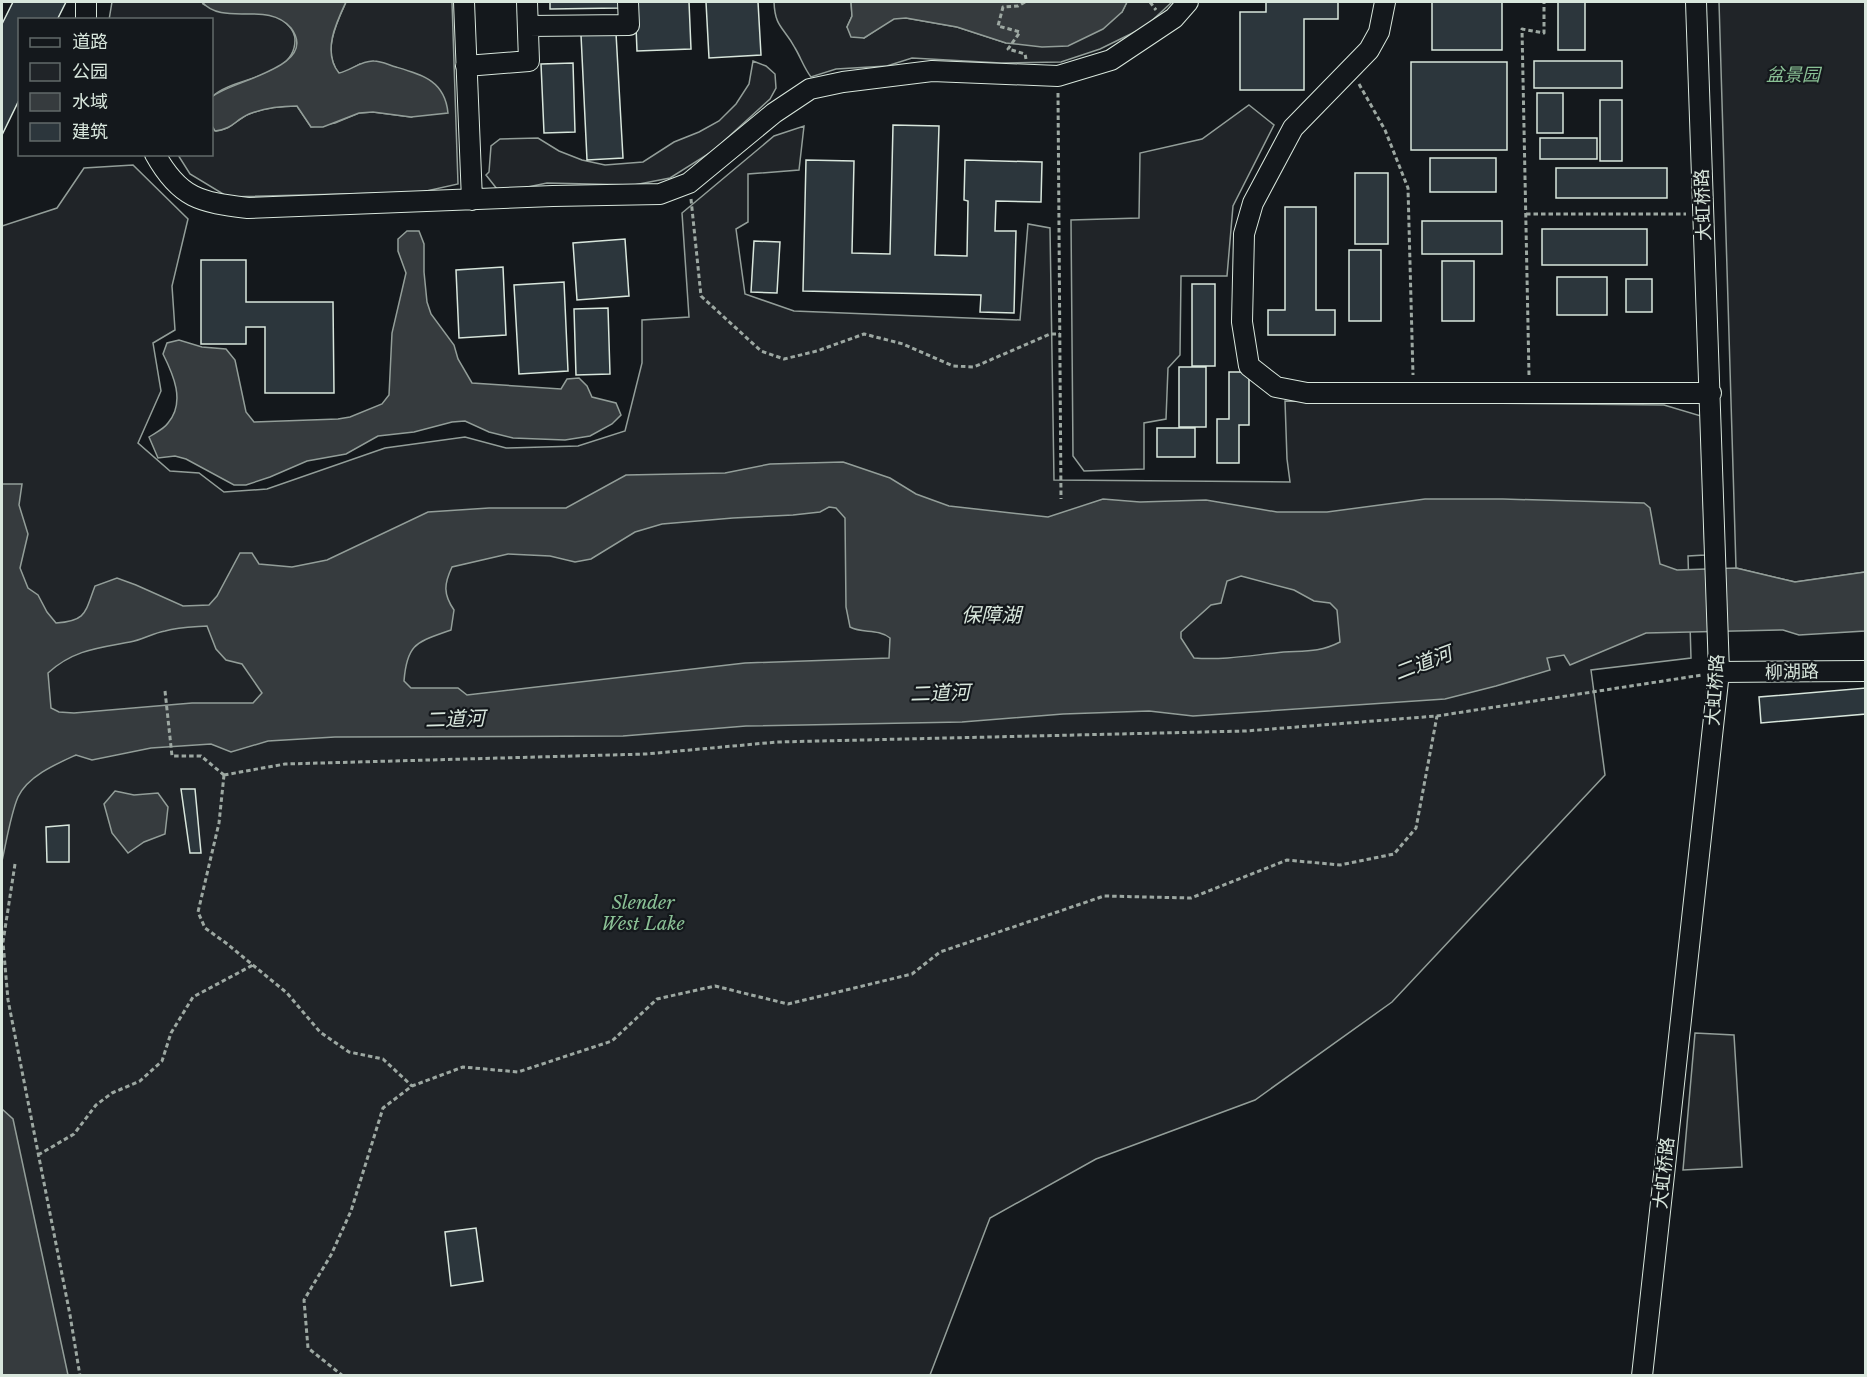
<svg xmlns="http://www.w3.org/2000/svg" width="1867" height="1377" font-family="'Libre Baskerville','Noto Sans SC',serif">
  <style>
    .green { fill: #202428; stroke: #939e99; stroke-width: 1.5 }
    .parking { fill: #24282b; stroke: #939e99; stroke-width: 1.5 }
    .water { fill: #363b3e; stroke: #939e99; stroke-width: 1.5; fill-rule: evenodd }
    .building { fill: #2c363c; stroke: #d8e6dc; stroke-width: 1.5 }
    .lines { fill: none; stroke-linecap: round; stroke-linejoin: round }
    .minor-casing { stroke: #d8e6dc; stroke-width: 22 }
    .path { stroke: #9da8a2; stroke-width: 3; stroke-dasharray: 4.5 3; stroke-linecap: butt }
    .minor { stroke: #14181c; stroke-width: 20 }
    .labels { text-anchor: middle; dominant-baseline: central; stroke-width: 4.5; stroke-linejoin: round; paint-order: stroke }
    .park-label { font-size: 18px; font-style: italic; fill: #8ac095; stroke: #14181c }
    .street-label { font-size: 18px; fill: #d8e6dc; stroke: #14181c }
    .water-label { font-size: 20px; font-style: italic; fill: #d8e6dc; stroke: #14181c }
  </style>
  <rect width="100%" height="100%" fill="#14181c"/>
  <path class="green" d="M112,2H202L203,4C210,7 218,11 225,12C242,16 260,9 276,16C285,20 295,30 295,40C295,79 233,76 212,97V20H109Z
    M346,2H452L458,184L422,192L228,197L190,174L178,155L212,154V126L216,131C233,129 235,120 249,114C264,108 281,106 297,106L311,127L335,123L359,113L373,112L411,117L360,64L350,70L339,74C322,52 336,24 346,2Z
    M774,2H851L852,16L847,27L864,38L894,18H906L957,27L1006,43L1122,12L1127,2H1172L1145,27L1100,49L1061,62L1001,63L912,58L887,66L836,69L811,77C804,68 801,58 795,48C784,27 775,28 774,2Z
    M1719,2H1865V572L1795,582L1736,568Z
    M753,61L766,66L775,74L776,88L770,99L713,151L670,178L634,185L547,183L523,188L497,189L486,175L489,172L491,146L500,139L538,138L559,151L582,160L605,165L643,162L674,142L699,132L719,121L736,104L749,84Z
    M1249,105L1274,125L1233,206L1227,276H1181L1180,355L1168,368L1166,419L1144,423V469L1084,471L1073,456L1071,220L1139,218L1140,153L1202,139Z
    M804,126L799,170L748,174V222L736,229L745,294L794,311L1020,320L1028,224L1050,228L1054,480L1290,482L1287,459L1285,401L1664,405L1701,416L1705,555L1688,556L1691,658L1591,670L1605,775L1392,1002L1255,1100L1096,1159L990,1218L930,1375H2V226L57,208L84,168L133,165L188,219L172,286L175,330L153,343L161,391L138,443L170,471L199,473L224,492L267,489L385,448L465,437L506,448L578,446L625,431L642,363V320L689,317L682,213L774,136Z"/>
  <path class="parking" d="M1695,1033L1734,1035L1742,1167L1683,1170Z"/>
  <path class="water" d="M202,2H346C336,23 322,52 339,73C350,71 362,60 374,61C381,61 389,65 396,67C423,75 445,81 448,113L411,117L373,112L359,113L323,127H311L297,106C281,106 264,108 249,114C235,120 233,129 215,131L212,126V97C228,81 321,68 291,28C267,0 224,27 202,2Z
    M851,2H1127L1122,12L1103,29L1068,46L1042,47L1006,43L957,27L906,18L894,19L864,38L851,37L847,27L852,16Z
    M407,231H419L424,244V272L427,302L431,314L454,345L458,359L472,383L561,389L567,379L579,378L587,386L592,397L616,403L621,415L612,424L590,436L565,440L513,438L489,432L465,421L452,422L414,432L378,436L346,454L307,461L270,477L246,485H234L186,459L175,456L158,458L149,437C155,433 164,429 168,423C186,402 173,374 163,354L167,343L179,340L202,347L226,349L235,360L246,412L254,422L338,419L350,417L382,404L389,395L392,333L406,273L398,251V239Z
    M843,462L890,478L916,494L949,506L1048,517L1103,499L1140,502L1206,500L1277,512H1327L1425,499H1503L1644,503L1650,508L1660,564L1677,570L1736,568L1795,582L1865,572V631L1799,635L1783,630L1646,633L1570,665L1564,655L1547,658L1550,670L1496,686L1445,699L1193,716L1149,711L1063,714L962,722L746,726L623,736L335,737L268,741L231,752L211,744L151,748L92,760L76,755C56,764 28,776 18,797C11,813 6,843 2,861V484H22L19,505L28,534L20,568L28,588L38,595L47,612L56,623C87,621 85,612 95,586L117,578L136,585L183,606L209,605L217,596L240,553H252L259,564L292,567L327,560L428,512L489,508H566L626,475L725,473L770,464ZM829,507L836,508L845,518L846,607L850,627C863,634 877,628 890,638L889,658L745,663L467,695L458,688H411L404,681C407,642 418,642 451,630L454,610C443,594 444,584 452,567L508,554L550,556L575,562L591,559L635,532L662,524L733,518L793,515L820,512ZM1241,576L1294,590L1314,601L1330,603L1337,610L1340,642C1317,654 1299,650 1275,653C1247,656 1222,660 1194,658L1181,638V632L1211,605L1221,603L1227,581ZM207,626L216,649L226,660L242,664L262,693L253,703H192L74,713L59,712L51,708L48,673C73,650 98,648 130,642C142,640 153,633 165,631C179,627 194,627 207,626Z
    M115,791L134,795L158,793L168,807L165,834L144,842L128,853L112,833L104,804Z
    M2,1109L13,1119L68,1375H2Z"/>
  <path class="building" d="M13,2H66L57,20H20V98L2,135V24Z
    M550,2H619V8L550,9Z
    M635,2H689L691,49L637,51Z
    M706,2H758L761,55L709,58Z
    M1266,2H1338V19H1304V90H1240V12H1266Z
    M1432,2H1502V50H1432Z
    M1558,2H1585V50H1558Z
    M616,33L623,158L587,160L581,35Z
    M1534,61H1622V88H1534Z
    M1411,62H1507V150H1411Z
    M573,63L575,132L544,133L541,64Z
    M1537,93H1563V133H1537Z
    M1600,100H1622V161H1600Z
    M893,125L939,126L935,255L967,256L968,201L964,200L965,160L1042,162L1041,202L996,201L995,231H1016L1014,313L980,312L981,295L803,291L806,160L854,161L852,253L890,254Z
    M1540,138H1597V159H1540Z
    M1430,158H1496V192H1430Z
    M1556,168H1667V198H1556Z
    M1355,173H1388V244H1355Z
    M1285,207H1316V310H1335V335H1268V310H1285Z
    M1422,221H1502V254H1422Z
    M1542,229H1647V265H1542Z
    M625,239L629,296L577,300L573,243Z
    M754,241L780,242L777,293L751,292Z
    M1349,250H1381V321H1349Z
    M201,260H246V302H333L334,393H265V327H246V344H201Z
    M1442,261H1474V321H1442Z
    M503,267L506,335L459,338L456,270Z
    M1557,277H1607V315H1557Z
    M1626,279H1652V312H1626Z
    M564,282L568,371L519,374L514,285Z
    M1192,284H1215V366H1192Z
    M608,308L610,374L576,375L574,309Z
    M1179,367H1206V427H1179Z
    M1229,372H1249V425H1239V463H1217V419H1229Z
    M1157,428H1195V457H1157Z
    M1866,688V714L1761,723L1759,697Z
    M181,789H195L201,853H190Z
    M69,825V862H47L46,827Z
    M476,1228L483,1281L451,1286L445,1232Z"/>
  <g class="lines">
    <defs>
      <path id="minor" d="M86,2V20
        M464,2L472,200
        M1385,2L1379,32L1369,50L1293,128L1253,203L1244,234L1242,322L1249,366L1276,387L1307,393H1711
        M528,26L629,25L628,2
        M466,66L529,61L527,2
        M155,154C180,199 200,202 248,208L553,196L660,194L689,183L774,113L810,89L843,82L932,71L1058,76L1111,60L1174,18L1188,2
        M1719,672L1866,671
        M1642,1376L1719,672L1696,2"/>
    </defs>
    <use href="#minor" class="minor-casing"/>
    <path class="path" d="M1025,2L1018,6L1003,7L998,26L1020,32L1008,49L1025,54L1026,59
      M1150,2L1156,10
      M1359,84L1385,130L1408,188L1413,375
      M1058,93L1061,499
      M691,199L701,296L761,351L784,359L817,351L864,334L903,344L953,366L974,367L1050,334H1060
      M1526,214H1686
      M1529,375L1522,29L1544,33V2
      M165,691L172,756H201L224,775
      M224,775L285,764L646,754L777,742L1246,731L1437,716L1702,675
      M224,775L219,823L198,912L205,928L226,943L287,993L320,1032L349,1052L383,1059L412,1086
      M15,864L3,942L8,1000L70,1315L80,1376
      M38,1155L74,1134L96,1105L112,1093L140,1081L162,1061L171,1033L193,997L253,965
      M343,1376L308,1348L304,1300L331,1255L351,1211L383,1108L412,1086L463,1067L518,1072L612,1041L657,999L715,986L788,1004L912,974L940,952L1104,896L1191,898L1287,860L1340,865L1394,854L1416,828L1437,716"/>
    <use href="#minor" class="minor"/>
  </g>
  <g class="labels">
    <g class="park-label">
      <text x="1793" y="75">盆景园</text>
      <text x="643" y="903">Slender<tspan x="643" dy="21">West Lake</tspan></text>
    </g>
    <g class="street-label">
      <text transform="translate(1703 205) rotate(-92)">大虹桥路</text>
      <text transform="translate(1792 672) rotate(-1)">柳湖路</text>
      <text transform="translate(1715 690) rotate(-86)">大虹桥路</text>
      <text transform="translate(1664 1173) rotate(-84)">大虹桥路</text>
    </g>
    <g class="water-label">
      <text x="991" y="615">保障湖</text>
      <text transform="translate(1423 663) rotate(-21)">二道河</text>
      <text transform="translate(940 693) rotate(-2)">二道河</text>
      <text transform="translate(455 719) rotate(-2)">二道河</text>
    </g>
  </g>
  <rect width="1867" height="1377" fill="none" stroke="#d8e6dc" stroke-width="6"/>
  <rect x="18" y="18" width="195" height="138" fill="#14181c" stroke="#626a69" stroke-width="1.5"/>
  <rect x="30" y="38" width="30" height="9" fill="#14181c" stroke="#626a69" stroke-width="1.5"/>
  <text x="72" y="48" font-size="18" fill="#d8e6dc">道路</text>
  <rect x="30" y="63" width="30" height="18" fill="#202428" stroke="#626a69" stroke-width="1.5"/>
  <text x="72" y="78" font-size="18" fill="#d8e6dc">公园</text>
  <rect x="30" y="93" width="30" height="18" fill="#363b3e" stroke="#626a69" stroke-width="1.5"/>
  <text x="72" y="108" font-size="18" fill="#d8e6dc">水域</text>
  <rect x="30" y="123" width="30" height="18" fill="#2c363c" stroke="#626a69" stroke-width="1.5"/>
  <text x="72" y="138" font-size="18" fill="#d8e6dc">建筑</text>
</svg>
